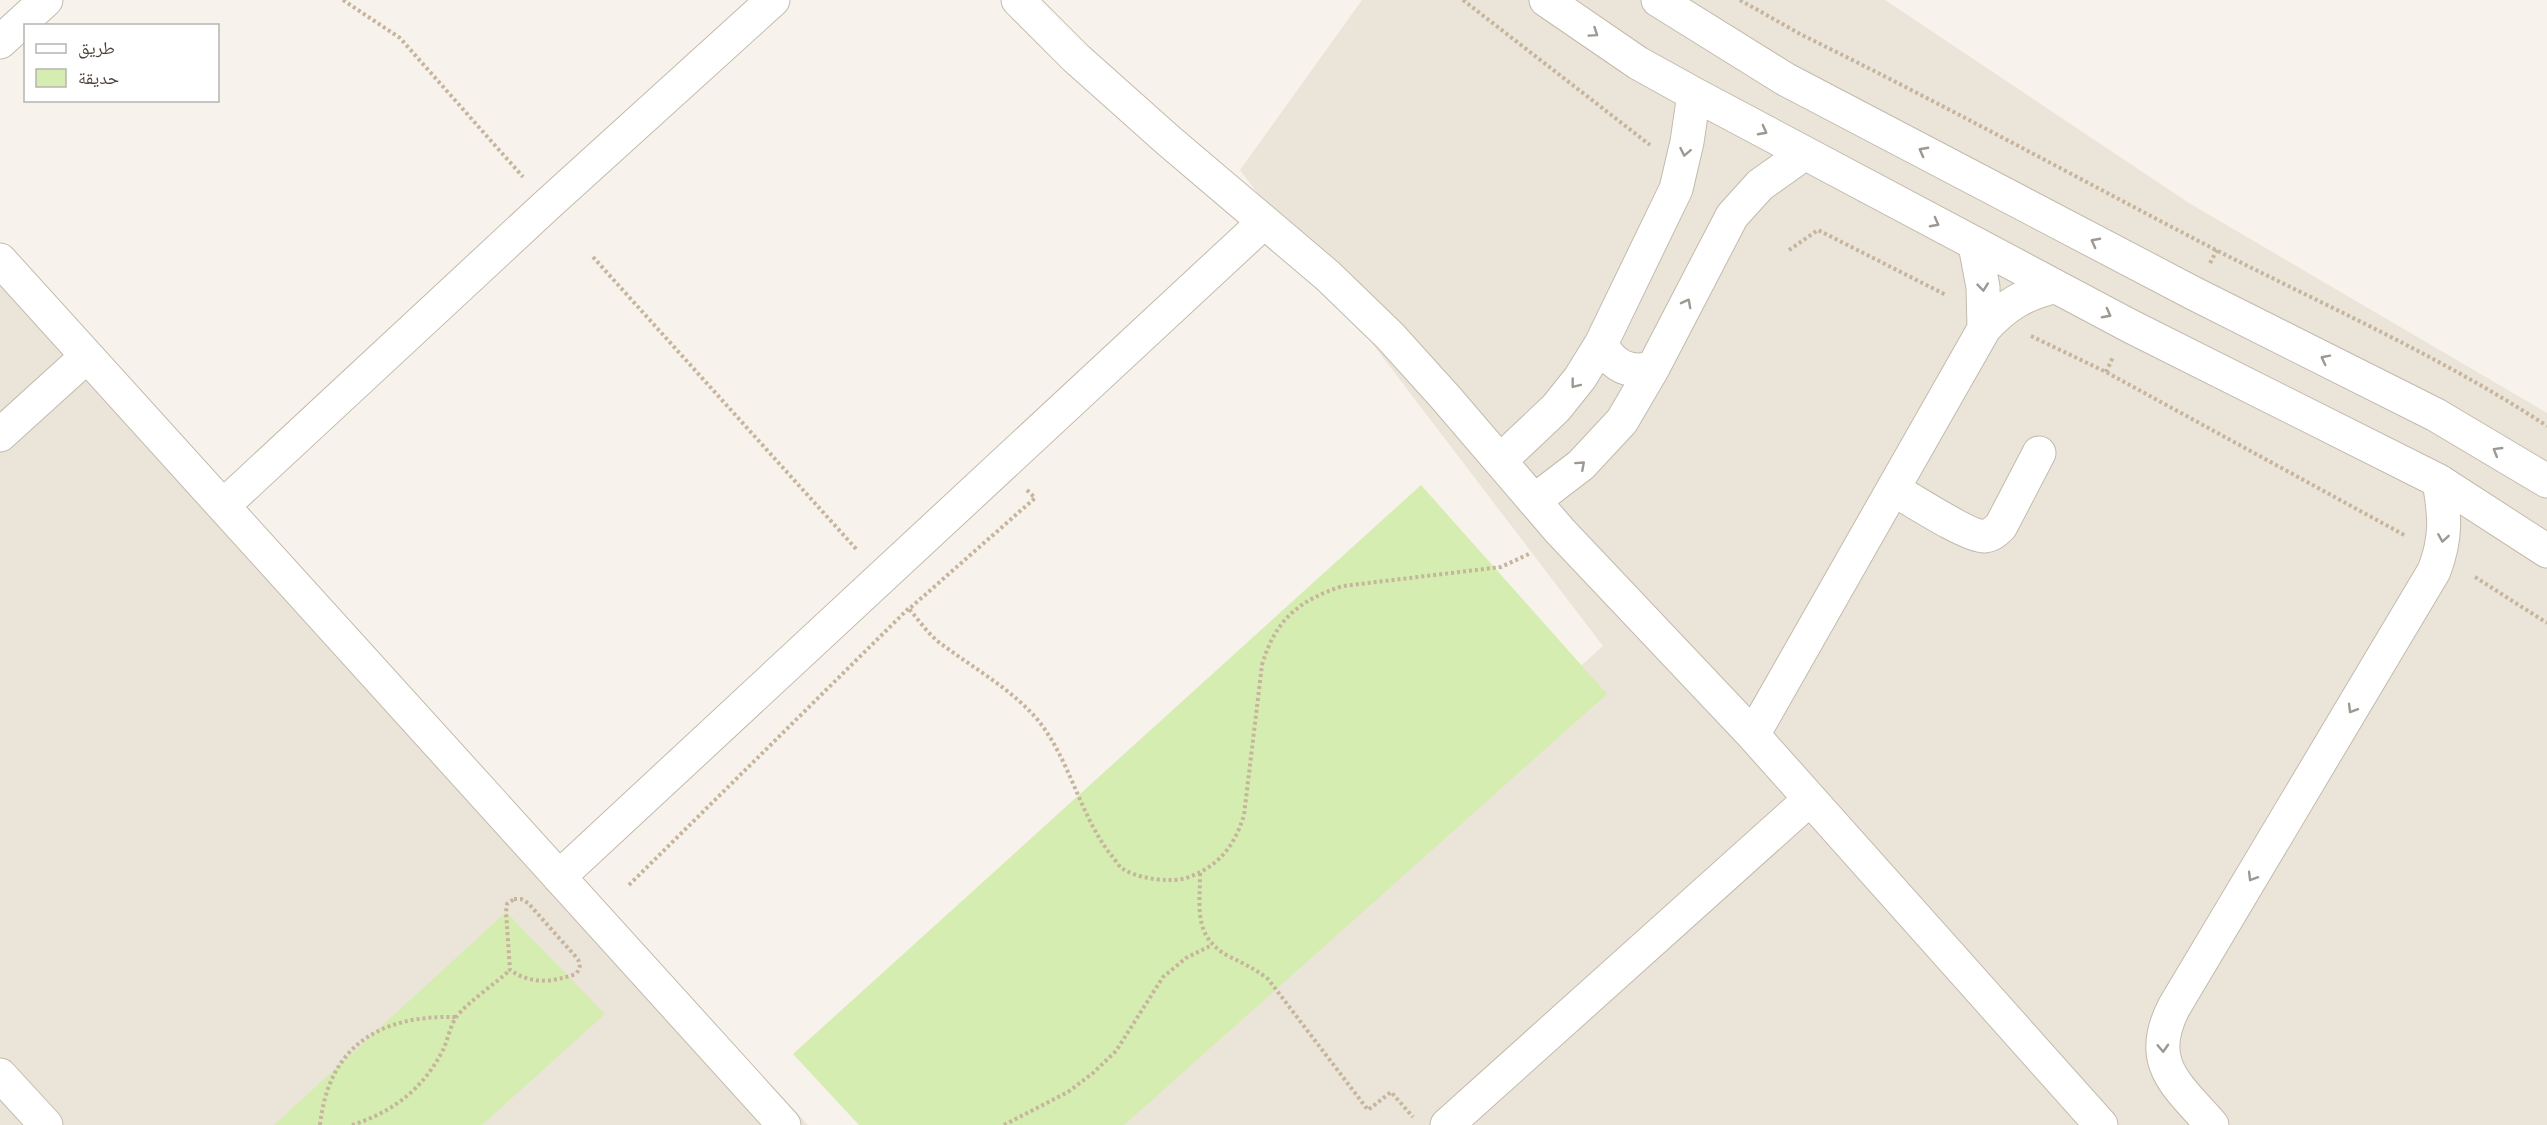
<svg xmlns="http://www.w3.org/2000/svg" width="2547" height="1125" font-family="Barlow,'Noto Naskh Arabic',sans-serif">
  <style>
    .residential { fill: #ebe4d9 }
    .green { fill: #d6edb1 }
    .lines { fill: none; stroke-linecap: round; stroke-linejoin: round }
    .minor-casing { stroke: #c3baac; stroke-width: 35 }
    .path { stroke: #c6b59c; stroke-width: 4; stroke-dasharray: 3 3; stroke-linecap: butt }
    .minor { stroke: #fff; stroke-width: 33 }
    .oneway { stroke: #9d9892 }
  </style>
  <rect width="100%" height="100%" fill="#f7f2eb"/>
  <path class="residential" d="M1362,0H1885L2189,203L2547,413V1125H1070L1603,646L1240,170Z
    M0,255L808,1125H0Z"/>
  <path class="green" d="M1421,485L1607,694L1124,1125H859L793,1054Z
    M506,912L605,1014L482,1125H274Z"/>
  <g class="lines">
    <defs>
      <path id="minor" d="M1018,0L1076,58L1169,141L1328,276L1390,336L1446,398L1560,531L1753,735L2101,1125
        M1546,0L1638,63L1694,94L2130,326L2439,481L2547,551
        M1658,0L1785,79L2193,293L2436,415L2547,481
        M0,42L46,0
        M1975,245L1983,287L1984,329
        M0,260L784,1125
        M1601,344C1613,366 1629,374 1653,368
        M0,435L86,357
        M1500,461L1556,408L1580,378L1601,344L1676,189L1687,142L1694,94
        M1893,489C1909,498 1970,538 1985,536C1992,535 1996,531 2001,526L2039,453
        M1534,501L1581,465L1622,421L1653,368L1732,216L1760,185L1805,153
        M223,506L547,205L773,0
        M1753,735L1984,329C2004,306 2024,294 2054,287
        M559,877L1264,222
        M0,1075L46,1125
        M1447,1125L1810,799
        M2212,1125C2177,1085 2145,1063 2174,1007L2434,571C2447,537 2445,516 2439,481"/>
    </defs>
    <use href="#minor" class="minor-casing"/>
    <path class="path" d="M343,0L400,38L523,177
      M1463,0L1650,145
      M1740,0L1802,35C1941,103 2077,178 2214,249C2326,306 2442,357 2547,426
      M1789,250L1818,230L1946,295
      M593,257L858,551
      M2210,263L2217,250
      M2031,336L2106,372L2406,536
      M2106,372L2113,357
      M1027,490L1035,498L909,609C919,620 928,634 940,643C973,668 1009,687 1037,719C1070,759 1079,814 1111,855C1115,859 1118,866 1123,869C1134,876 1154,880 1167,880C1174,880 1182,880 1189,877C1219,866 1235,845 1244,815L1262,665C1275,620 1299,600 1343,586L1501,567L1531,553
      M2475,577L2547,623
      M1200,873C1200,908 1193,936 1228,956C1243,963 1255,969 1268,979L1368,1110L1391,1092L1413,1117
      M629,885L909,608
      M514,899H521L528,903L576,957C581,963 581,967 576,974C552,982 532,985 510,970L506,912L507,904Z
      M320,1125C329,1044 381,1015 457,1017
      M352,1125C393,1112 423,1089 443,1050C448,1040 450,1025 457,1016C468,1002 496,983 510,970
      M1004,1125L1068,1092L1093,1073L1116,1051L1163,977L1186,958L1212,945"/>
    <use href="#minor" class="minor"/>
  </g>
  <defs><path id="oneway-chevron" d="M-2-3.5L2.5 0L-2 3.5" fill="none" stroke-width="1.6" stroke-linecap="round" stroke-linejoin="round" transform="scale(1.5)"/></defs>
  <g class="oneway">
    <use href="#oneway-chevron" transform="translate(1594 33) rotate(34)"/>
    <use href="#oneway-chevron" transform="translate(1763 131) rotate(28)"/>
    <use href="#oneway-chevron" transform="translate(1923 151) rotate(-152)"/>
    <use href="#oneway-chevron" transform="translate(1685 152) rotate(101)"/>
    <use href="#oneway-chevron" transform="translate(1935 223) rotate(28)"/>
    <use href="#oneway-chevron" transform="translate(2095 242) rotate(-152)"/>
    <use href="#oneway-chevron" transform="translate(1983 287) rotate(84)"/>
    <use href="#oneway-chevron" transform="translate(1687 303) rotate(-62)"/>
    <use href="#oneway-chevron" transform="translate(2107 314) rotate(28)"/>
    <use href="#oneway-chevron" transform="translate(2325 359) rotate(-153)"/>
    <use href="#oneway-chevron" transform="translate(1575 384) rotate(128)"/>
    <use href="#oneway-chevron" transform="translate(2497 451) rotate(-149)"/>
    <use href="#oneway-chevron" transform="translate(1581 465) rotate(-42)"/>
    <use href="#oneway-chevron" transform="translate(2443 538) rotate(99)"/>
    <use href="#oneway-chevron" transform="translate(2352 709) rotate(121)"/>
    <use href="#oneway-chevron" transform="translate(2252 877) rotate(121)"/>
    <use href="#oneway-chevron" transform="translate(2163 1048) rotate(87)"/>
  </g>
  <rect x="24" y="24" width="195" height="78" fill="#ffffff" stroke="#b7b4af" stroke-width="1.5"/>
  <rect x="36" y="44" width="30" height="9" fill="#ffffff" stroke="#b7b4af" stroke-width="1.5"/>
  <text x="78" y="54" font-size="18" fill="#4c4338">طريق</text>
  <rect x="36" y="69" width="30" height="18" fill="#d6edb1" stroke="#b7b4af" stroke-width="1.5"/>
  <text x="78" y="84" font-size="18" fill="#4c4338">حديقة</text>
</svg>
